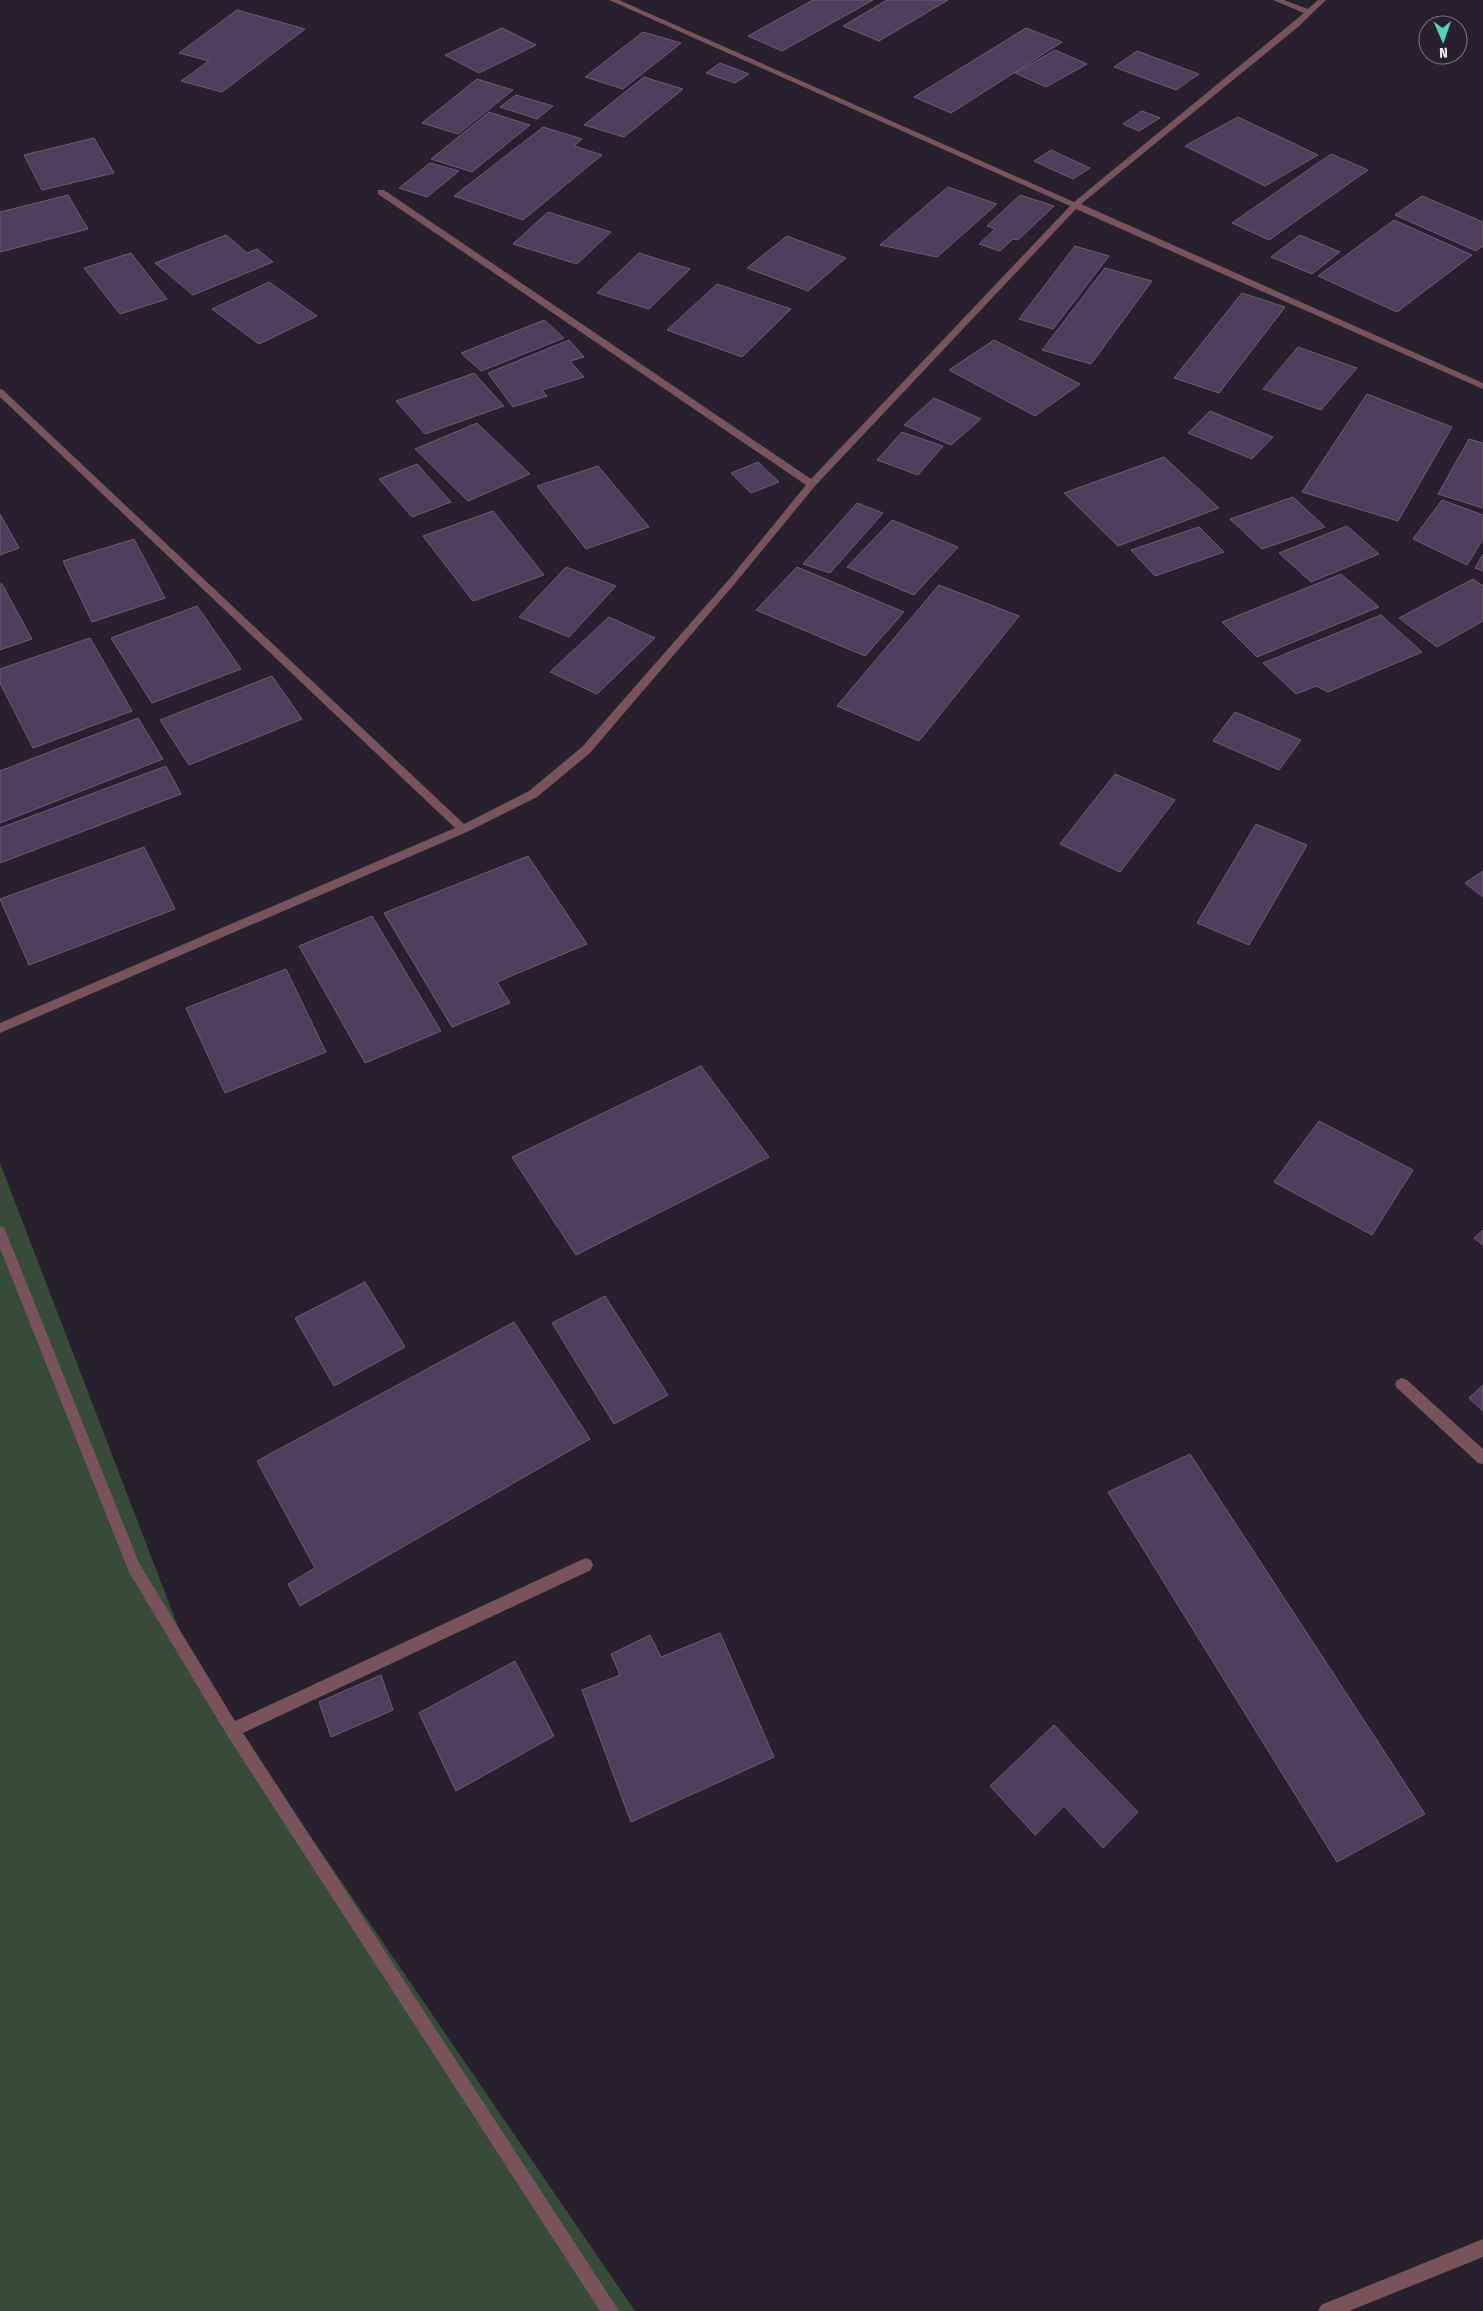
<svg xmlns="http://www.w3.org/2000/svg" width="1483" height="2311" font-family="'Fira Sans Condensed',sans-serif">
  <style>
    .green { fill: #374b38 }
    .building { fill: #4e3d5b; stroke: #685f6f }
    .lines { fill: none; stroke-linecap: round; stroke-linejoin: round }
    .minor { fill: #79535b; fill-rule: evenodd }
  </style>
  <rect width="100%" height="100%" fill="#28202e"/>
  <path class="green" d="M0,1163L192,1663L635,2311H0Z"/>
  <path class="building" d="M813,0H873L782,51L748,36Z
    M887,0H948L879,41L843,26Z
    M237,10L305,29L222,92L181,81L209,61L179,53Z
    M502,28L536,45L479,73L445,55Z
    M1026,28L1062,42L951,113L914,97Z
    M643,32L681,43L623,89L585,77Z
    M1055,50L1087,64L1046,87L1015,73Z
    M1137,51L1199,74L1176,90L1114,67Z
    M720,63L749,74L735,83L706,73Z
    M644,77L683,89L624,137L584,125Z
    M477,79L513,90L458,134L422,123Z
    M516,95L553,106L537,119L500,107Z
    M1142,111L1160,118L1139,131L1123,124Z
    M489,112L530,125L472,172L431,159Z
    M1238,117L1318,155L1265,186L1185,146Z
    M543,127L582,139L574,146L602,155L523,220L454,196Z
    M94,138L114,173L42,190L24,155Z
    M1051,150L1090,168L1073,179L1034,161Z
    M1331,154L1368,170L1269,240L1232,223Z
    M430,163L459,171L427,197L399,188Z
    M948,187L997,204L937,257L880,245Z
    M68,195L88,229L0,252V212Z
    M1020,195L1054,206L1018,240L1013,239L1000,251L979,244L995,229L987,226Z
    M1422,196L1483,222V246L1476,251L1395,215Z
    M548,212L611,232L577,264L513,244Z
    M1394,220L1472,255L1397,312L1318,276Z
    M226,235L247,253L257,249L273,262L193,295L155,263Z
    M1300,235L1340,252L1312,274L1271,257Z
    M787,236L846,258L808,291L747,268Z
    M1075,246L1109,256L1053,329L1019,319Z
    M131,253L167,299L120,314L84,268Z
    M639,253L690,269L649,309L597,293Z
    M1105,268L1152,281L1091,364L1042,350Z
    M269,282L317,316L259,344L212,309Z
    M717,284L791,309L742,357L667,330Z
    M1242,293L1285,307L1219,393L1174,378Z
    M544,320L564,338L481,371L461,353Z
    M569,340L584,357L570,361L584,377L542,390L547,396L513,407L488,373Z
    M994,340L1080,384L1035,416L949,370Z
    M1298,347L1357,368L1321,410L1263,389Z
    M474,373L504,406L425,434L396,401Z
    M1367,394L1452,427L1398,521L1302,492Z
    M934,398L981,419L951,445L904,425Z
    M1210,411L1273,437L1252,459L1188,433Z
    M477,423L530,474L468,501L415,449Z
    M902,432L943,446L918,475L877,460Z
    M1469,439L1483,443V508L1438,494Z
    M1164,457L1219,508L1118,546L1064,493Z
    M758,462L779,482L751,493L731,473Z
    M417,464L451,502L412,517L379,479Z
    M598,466L649,527L586,549L537,486Z
    M1293,497L1325,527L1262,549L1230,519Z
    M1442,500L1483,515V539L1467,565L1413,539Z
    M857,503L883,513L830,573L803,564Z
    M493,511L544,575L473,601L423,536Z
    M0,514L19,548L0,555Z
    M892,520L958,547L914,595L847,567Z
    M1347,526L1379,554L1311,582L1279,553Z
    M1199,527L1224,552L1155,576L1131,550Z
    M134,539L165,598L92,622L63,561Z
    M1483,554V571L1475,568Z
    M566,567L616,586L569,637L519,617Z
    M797,567L904,612L865,656L756,610Z
    M1341,574L1379,607L1257,657L1222,622Z
    M1473,579L1483,586V621L1437,647L1399,618Z
    M0,584H2L32,639L0,650Z
    M939,585L1019,616L919,741L837,706Z
    M197,606L241,669L152,703L111,638Z
    M1381,615L1422,652L1328,692L1316,686L1296,694L1263,663Z
    M609,617L655,638L597,694L550,672Z
    M90,638L132,711L33,748L0,683V669Z
    M272,676L302,719L189,765L160,720Z
    M1235,712L1301,740L1279,770L1213,741Z
    M138,718L163,759L0,823V771Z
    M166,766L181,794L0,863V828Z
    M1115,774L1175,800L1120,872L1060,844Z
    M1256,824L1307,845L1249,945L1197,923Z
    M144,847L175,909L29,965L0,899Z
    M528,856L587,944L497,982L510,1003L452,1027L384,913Z
    M1483,871V897L1465,883Z
    M372,916L441,1031L365,1063L299,946Z
    M286,969L326,1052L225,1093L186,1008Z
    M701,1066L769,1157L576,1255L512,1157Z
    M1319,1121L1413,1170L1372,1235L1274,1182Z
    M1483,1230V1245L1474,1238Z
    M365,1282L405,1347L334,1386L295,1318Z
    M605,1296L668,1395L614,1424L552,1323Z
    M514,1322L590,1439L300,1606L288,1584L315,1568L257,1461Z
    M1483,1385V1411L1469,1398Z
    M1190,1454L1425,1814L1337,1862L1108,1492Z
    M720,1633L774,1757L631,1822L582,1690L620,1675L611,1654L650,1635L661,1657Z
    M515,1661L554,1736L456,1791L419,1713Z
    M381,1675L393,1710L331,1737L319,1702Z
    M1054,1725L1138,1812L1103,1848L1064,1806L1035,1835L990,1786Z"/>
  <g class="lines">
    <path class="minor" d="M609,0H619L1074,202L1304,13L1273,0H1284L1308,9L1318,0H1326L1298,27L1081,204L1483,383V389L1076,209L815,486L737,581L590,753L537,797L467,832L0,1033V1023L455,828L0,397V389L3,390L464,824L529,791L582,747L731,577L806,485L378,194V190H384L811,479L1070,206Z
      M0,1226L5,1228L6,1232L139,1563L235,1721L581,1560L586,1558L591,1560L593,1565L591,1570L243,1733L619,2311H600L227,1735L129,1572L0,1248Z
      M1402,1378L1407,1380L1483,1449V1464L1478,1463L1397,1388L1395,1384L1397,1380Z
      M1483,2239V2257L1349,2311H1318L1321,2305Z"/>
  </g>
  <g transform="translate(1443 40) rotate(178)"><circle r="24" fill="#28202e" stroke="#78717e"/>
  <path d="M0-4L9 19L0 12L-9 19Z" fill="#5bcebc"/>
  <text y="-8" font-size="14" font-weight="bold" text-anchor="middle" fill="#f0ebf5">N</text>
  </g>
</svg>
